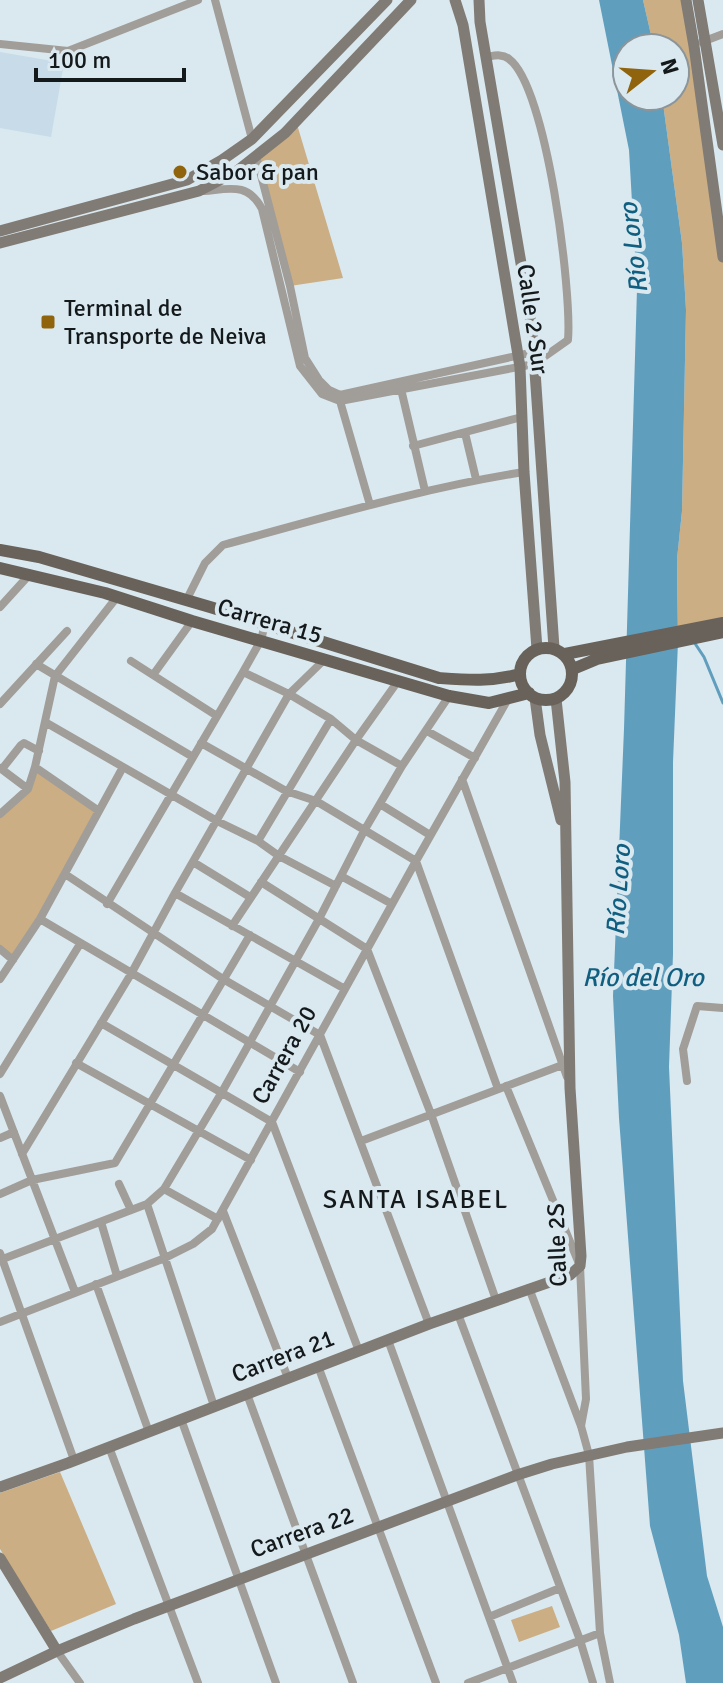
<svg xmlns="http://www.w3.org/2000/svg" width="723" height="1683" font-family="Signika,sans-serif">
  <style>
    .built { fill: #c7dce8 }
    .green { fill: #cbae83 }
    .water { fill: #609ebe }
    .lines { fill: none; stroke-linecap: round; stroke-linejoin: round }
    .stream { stroke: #609ebe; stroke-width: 3 }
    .street { stroke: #a19d99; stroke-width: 8 }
    .secondary { stroke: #807b74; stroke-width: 11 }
    .primary { stroke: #68625a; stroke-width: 12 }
    .poi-dot { fill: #90640d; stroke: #dae8ef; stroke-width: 3 }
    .labels { text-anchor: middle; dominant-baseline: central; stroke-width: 8; stroke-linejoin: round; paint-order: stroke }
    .poi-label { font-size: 24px; fill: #14191b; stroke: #dae8ef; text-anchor: start }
    .street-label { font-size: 24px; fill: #14191b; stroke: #dae8ef }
    .water-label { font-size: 26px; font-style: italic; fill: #115f80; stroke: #dae8ef }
    .neighbourhood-label { font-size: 26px; letter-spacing: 2px; fill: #14191b; stroke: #dae8ef }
  </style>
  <rect width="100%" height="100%" fill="#dae8ef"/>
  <path class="built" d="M0,52L64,63L51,137L0,128Z"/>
  <path class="green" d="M643,0H686L723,257V622L678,629L677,559L682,511L686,310L682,243L662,96H675V48H654Z
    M296,121L343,278L290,286L256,156Z
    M35,767L99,811L13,960L0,949V814L28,789Z
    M60,1472L116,1604L51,1631L0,1549V1493Z
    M552,1606L560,1627L519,1642L511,1620Z"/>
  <path class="water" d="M599,0H643L654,48H627V96H662L682,243L686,310L682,511L677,559L678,642L673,762V954L669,1067L683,1381L707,1576L723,1627V1683H686L679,1635L650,1526L619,1118L613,996L624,729L637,289L629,150Z"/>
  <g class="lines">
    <path class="stream" d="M694,642L704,657L723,703"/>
    <path class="street" d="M215,0L252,139
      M702,42L723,34
      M0,44L68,51L198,0
      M256,156L290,286L305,358L319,380L329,390L340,395L534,352L538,353
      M204,191C229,189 248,182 262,209L300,366L322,394L340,401L534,364L568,340C572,292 547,87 509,59C502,53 493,56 485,57
      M401,389L425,491
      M340,401L370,505
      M465,433L476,479
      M413,446L522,417
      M186,601L205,563L223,545C323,518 422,488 524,472
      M0,607L30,574
      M131,661L217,716
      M36,664L193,757
      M243,672L289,694L331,719L356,740L402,766
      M153,675L192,621
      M0,704L67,631
      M45,722L217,821L258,841L279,856L336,886
      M427,731L475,758
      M201,743L286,791L316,801L416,861L498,1089
      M35,767L99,811
      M0,768L28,789
      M2,769L21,745L24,743L39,751
      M462,779L567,1077
      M380,804L430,835
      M0,814L28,789L35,767L55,676L117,597
      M258,841L331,719
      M193,862L250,897
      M65,874L223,979L320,1035L429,1324
      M341,876L392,904
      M261,882L367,949L431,1114L496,1300
      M175,893L345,989
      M107,904L243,672L261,640L265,624
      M40,919L300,1072
      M232,926L356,740L398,681
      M0,949L13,960
      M0,979L40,919L123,767
      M101,1023L272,1122L359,1351
      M76,1063L251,1160
      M0,1074L80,944
      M687,1081L683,1049L697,1006L723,1008
      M506,1086L580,1266L586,1399L581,1426
      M0,1096L75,1292
      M0,1138L14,1132
      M361,1141L565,1064
      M22,1154L131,974L175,893L289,694L325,659
      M119,1184L131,1210
      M164,1189L218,1219
      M0,1194L32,1180L115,1163L250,935
      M147,1204L214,1406
      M223,1211L288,1378
      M101,1222L117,1276
      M0,1253L74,1460
      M0,1260L147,1204L164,1189L222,1092L319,919L364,831L402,766L449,696
      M96,1284L149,1432
      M529,1288L581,1426L589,1455L600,1633L610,1683
      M458,1314L580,1640L593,1683
      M0,1322L165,1258L193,1244L212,1229L416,861L508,699
      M388,1340L513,1683
      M318,1366L436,1683
      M247,1394L353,1683
      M181,1419L276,1683
      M109,1447L198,1683
      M489,1617L560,1588
      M57,1651L80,1683
      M468,1683L600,1633"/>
    <path class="secondary" d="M455,0L463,25L520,367L524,472L537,649
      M479,0L480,22L532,328L554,648
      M686,0L694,46L723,257
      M698,0L723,145
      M0,231L187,180L222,160L252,139L387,0
      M0,243L199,191L237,171L285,133L411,0
      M535,698L540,735L561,820
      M0,1487L68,1463L429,1324L570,1275L580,1266L581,1256L570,1088L565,782L556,699
      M0,1558L57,1651
      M0,1678L57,1651L134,1619L517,1475L552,1464L627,1447L723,1433"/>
    <path class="primary" d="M0,550L39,557L210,607L439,678C467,680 492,682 520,674
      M0,568L105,593L192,621L449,696L489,703L529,693
      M520 674a26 26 0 1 1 52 0a26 26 0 1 1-52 0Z
      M565,654L723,623
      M573,669L597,659L723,632"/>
  </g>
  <g class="poi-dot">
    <circle cx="180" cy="172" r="8"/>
    <rect x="40" y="314" width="16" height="16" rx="4"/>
  </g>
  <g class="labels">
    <g class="poi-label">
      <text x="196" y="172">Sabor &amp; pan</text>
      <text x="64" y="308">Terminal de<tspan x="64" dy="28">Transporte de Neiva</tspan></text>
    </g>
    <g class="street-label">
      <text transform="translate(533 319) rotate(82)">Calle 2 Sur</text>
      <text transform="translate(270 621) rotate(16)">Carrera 15</text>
      <text transform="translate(284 1055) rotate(-61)">Carrera 20</text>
      <text transform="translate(557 1245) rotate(-92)">Calle 2S</text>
      <text transform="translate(283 1356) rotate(-21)">Carrera 21</text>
      <text transform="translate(302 1532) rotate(-20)">Carrera 22</text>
    </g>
    <g class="water-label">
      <text transform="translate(634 248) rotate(-97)">Río Loro</text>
      <text transform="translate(619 890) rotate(-86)">Río Loro</text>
      <text x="643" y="978">Río del Oro</text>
    </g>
    <g class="neighbourhood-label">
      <text x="416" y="1200">SANTA ISABEL</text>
    </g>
  </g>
  <g transform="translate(651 72) rotate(73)"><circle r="38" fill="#dae8ef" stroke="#8b959a" stroke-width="2"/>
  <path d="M0-6L14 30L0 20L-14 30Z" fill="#90640d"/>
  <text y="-12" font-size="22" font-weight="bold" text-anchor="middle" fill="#14191b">N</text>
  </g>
  <path d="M36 68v12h148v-12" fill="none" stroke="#14191b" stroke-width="4"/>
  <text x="48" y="68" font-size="24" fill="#14191b" stroke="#dae8ef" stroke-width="6" paint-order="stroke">100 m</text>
</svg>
